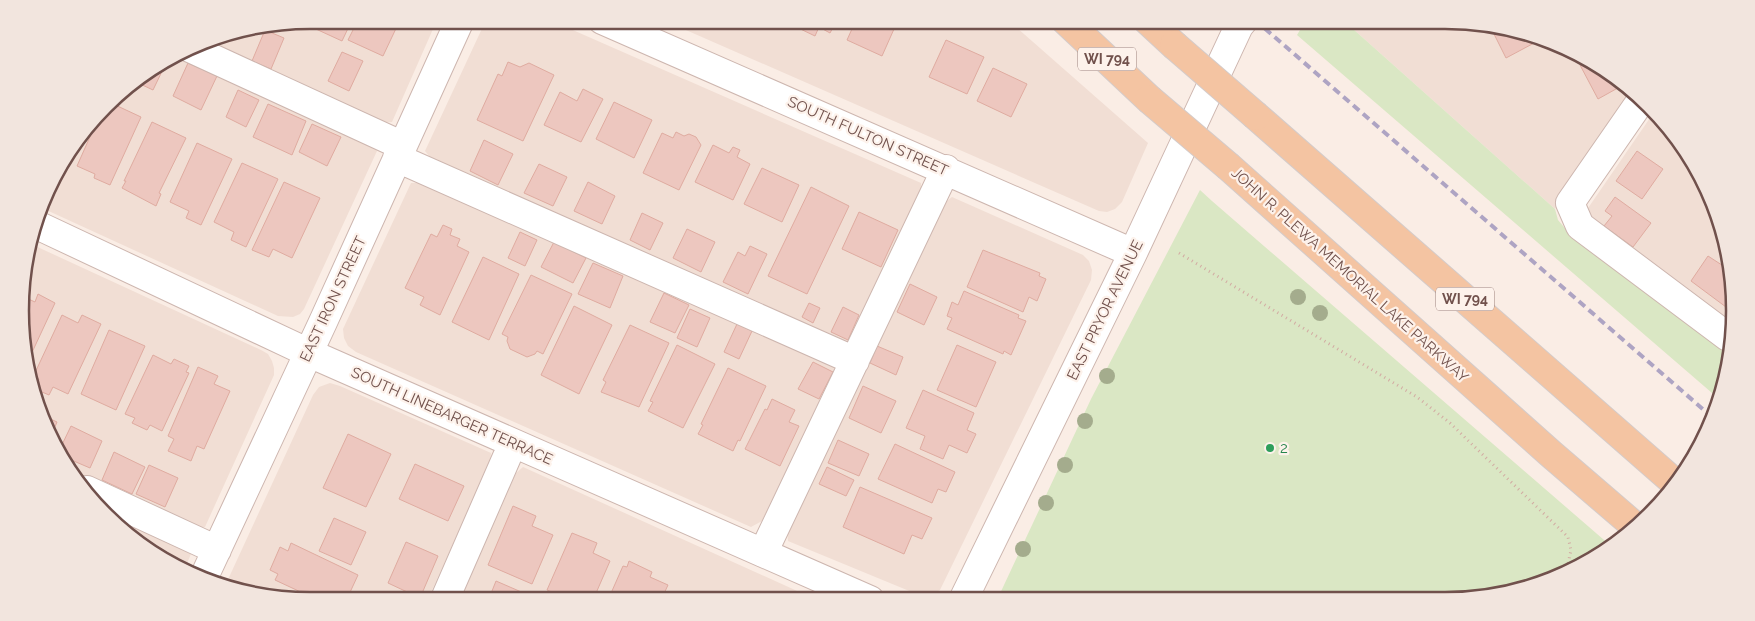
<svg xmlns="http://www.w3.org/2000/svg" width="1755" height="621" font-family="Raleway,sans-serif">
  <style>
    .residential { fill: #f1ded4 }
    .green { fill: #dae7c4 }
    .building { fill: #edc7bf; stroke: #dfaba0 }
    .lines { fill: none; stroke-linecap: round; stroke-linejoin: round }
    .minor-casing { stroke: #cdb6af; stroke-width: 30 }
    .major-casing { stroke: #d4cbc9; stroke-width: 30 }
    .path { stroke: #d2aaa2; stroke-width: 3; stroke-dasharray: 1 4; stroke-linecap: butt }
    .minor { stroke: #fff; stroke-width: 28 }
    .major { stroke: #f4c4a2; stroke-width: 28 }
    .rail { stroke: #aea4c3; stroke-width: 4; stroke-dasharray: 8 5; stroke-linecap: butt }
    .major-bridge-casing { stroke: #d4cbc9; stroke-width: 30; stroke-linecap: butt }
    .major-bridge { stroke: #f4c4a2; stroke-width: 28 }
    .tree { fill: #a4ac8d }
    .leisure-dot { fill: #2e9e5b; stroke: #fdf2eb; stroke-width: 2 }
    .labels { text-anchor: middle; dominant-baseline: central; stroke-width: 4.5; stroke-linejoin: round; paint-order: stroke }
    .shield { fill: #fdf2eb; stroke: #9b817c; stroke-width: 1 }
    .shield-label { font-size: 14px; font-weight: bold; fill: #71514c }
    .street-label { font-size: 15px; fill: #71514c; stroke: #fdf2eb }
    .leisure-label { font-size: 15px; fill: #27864d; stroke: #fdf2eb; text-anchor: start }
    .rim { fill: none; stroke: #71514c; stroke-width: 2.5 }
  </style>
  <rect width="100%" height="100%" fill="#faede5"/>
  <path class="residential" d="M311,20H437L392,122L377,123L200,42Z
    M486,20H550L921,183V194L848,344L434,162L425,151Z
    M663,20H1008L1148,143L1122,202L1115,209L1107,212L1099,211Z
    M1343,20H1444L1519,30L1621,80L1633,93L1555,209Z
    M180,54L368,140L377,151L304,309L300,314L293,317L278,316L42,208L50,182L119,92Z
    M1652,115L1696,165L1732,272L1729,321L1584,214Z
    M411,183H425L837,367L762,521L751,527L356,352L348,346L344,338L343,329Z
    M952,197L1083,255L1089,261L1092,270L1091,280L940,590L933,594L925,595H919L788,541L787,531L943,204Z
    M31,244L261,350L268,354L272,361L274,368V375L205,527H192L68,470L30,385L22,273Z
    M330,383L340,386L491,453L490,463L427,601H310L236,591L225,586L313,395L319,387Z
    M523,467L817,600L456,601L516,473Z
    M108,511L182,545L191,554L185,568L149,552Z"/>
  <path class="green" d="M1306,20H1343L1555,209L1558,220L1569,233L1727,353L1725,385L1719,399L1297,35Z
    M1200,190L1212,201L1611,546L1573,571L1483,598L997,600L1091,399Z"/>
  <path class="building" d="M310,20H352L342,41L305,24L307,21Z
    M358,20H400L383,56L348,40Z
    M792,20H837L830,33L819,27L815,36L790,24Z
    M856,20H898L882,56L847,40Z
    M1494,26L1519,30L1533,36L1536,42L1506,58L1491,28Z
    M265,30L284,38L271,69L252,61Z
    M946,40L984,57L967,94L929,77Z
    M342,52L363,61L349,91L328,81Z
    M508,62L520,67L529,63L554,75L523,141L477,120L498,74L502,76Z
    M1585,62L1621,80L1625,84L1598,99L1580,65Z
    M166,63L153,90L136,82Z
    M188,63L217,76L201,110L173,96Z
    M993,68L1027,84L1011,117L977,101Z
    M583,89L603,99L581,142L544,125L560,92L577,101Z
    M238,90L259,100L246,127L226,117Z
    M614,102L652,120L634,158L596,139Z
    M111,103L141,117L110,185L94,178L95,174L77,166L97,121Z
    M268,104L306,121L292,155L253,137Z
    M152,122L186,138L159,193L161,194L156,206L122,188L126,181H124Z
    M312,124L341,137L327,166L299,152Z
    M676,132L684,136L689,134L696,137L701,145L679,190L643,173L662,133L673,138Z
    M484,140L513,154L498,185L470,171Z
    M197,143L232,159L201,225L186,218L189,211L170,202Z
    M713,145L729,153L733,147L740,150L737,157L750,164L733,200L695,182Z
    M1637,151L1663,169L1642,199L1616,181Z
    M242,163L278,179L246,247L231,240L234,232L214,222Z
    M539,164L567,177L553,206L524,193Z
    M762,168L799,185L782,222L744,204Z
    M284,182L320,198L292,258L273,249L269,257L252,250Z
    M588,182L615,196L602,224L574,211Z
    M811,187L849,206L807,294L768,276Z
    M1615,197L1651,223L1633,247L1604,226L1612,216L1605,211Z
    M859,212L898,230L881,267L842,249Z
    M642,213L663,223L650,250L630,240Z
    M443,225L452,229L450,235L460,239L457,246L469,252L440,315L420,305L424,297L405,288L431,234L437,237Z
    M687,229L715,242L701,272L673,258Z
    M520,232L537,240L525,266L508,258Z
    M554,242L586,258L573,283L541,267Z
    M750,246L767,254L748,294L723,282L738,252L745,256Z
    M983,250L1040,273L1039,276L1046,279L1037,301L1029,297L1023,312L967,287Z
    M1708,256L1728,269L1729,268L1732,270L1730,310L1691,281Z
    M483,257L519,274L489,340L452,322Z
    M593,263L623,276L610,308L578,294Z
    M531,275L572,294L543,354L537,351L535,354L527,357L510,349L507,341L508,337L502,334Z
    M910,284L937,297L924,325L897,312Z
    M964,291L1019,315L1018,318L1026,321L1011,355L1004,351L1003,354L947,329L952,318L947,316L952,302L958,305Z
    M664,293L689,305L675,333L650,322Z
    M38,294L55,303L28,361L24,297L35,302Z
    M809,303L820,308L813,323L802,317Z
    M574,306L612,325L579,394L541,375Z
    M843,307L859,315L848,340L831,332Z
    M690,309L710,318L697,347L677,338Z
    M62,315L78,323L82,315L101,324L68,394L53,387L49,395L35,389L39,379L33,377Z
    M737,324L752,331L739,359L724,352Z
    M630,325L669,343L639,407L601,392L606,382L603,380Z
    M109,330L145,346L116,410L81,394Z
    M677,345L715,364L683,428L648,411L653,402L650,401Z
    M957,345L996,362L976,407L937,390Z
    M877,346L903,357L896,375L870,363Z
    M153,355L171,364L174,359L189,366L186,372L189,373L162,431L150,425L147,430L132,423L135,418L125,414Z
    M813,362L833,372L819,399L798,389Z
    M198,367L218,376L214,384L230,391L204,449L197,446L191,461L168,451L174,439L168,436Z
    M728,368L766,386L740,441L738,440L733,451L698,434L703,425L701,424Z
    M863,386L896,401L881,433L849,418Z
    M923,390L974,413L967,430L976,434L967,453L949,445L943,459L920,449L925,436L906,428Z
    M772,399L795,410L789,422L799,426L780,466L745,449L765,409L767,410Z
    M44,416L57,422L52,434Z
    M71,426L102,441L90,468L62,456L59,451Z
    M348,434L391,454L366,507L323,488Z
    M838,440L869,454L859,476L828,463Z
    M895,444L955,472L946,492L938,489L932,503L878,479Z
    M114,452L145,467L132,494L102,480Z
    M415,464L464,486L448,521L399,499Z
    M149,465L178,478L165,507L136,494Z
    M827,467L854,480L846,496L819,484Z
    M860,487L932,518L922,539L912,535L904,554L843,527Z
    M513,506L536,516L532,526L553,535L532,584L488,565Z
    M334,518L366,532L351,565L319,551Z
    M572,533L597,543L593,553L610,561L593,600H571L547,590Z
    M406,542L438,556L420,598L388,583Z
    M291,543L358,575L346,601H320L275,580L278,574L270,570L280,547L288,551Z
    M629,561L652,572L650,577L668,585L661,600H608L623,566L627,567Z
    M496,581L526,594L523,601H488Z"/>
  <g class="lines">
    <defs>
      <path id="minor" d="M602,20L1133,253
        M190,48L403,146
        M1640,102L1570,203L1580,226L1728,337
        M397,158L855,361
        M37,225L309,353L870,600
        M87,490L217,550
        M763,553L946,169
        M204,577L323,322L460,20
        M963,600L1133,253L1239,26L1244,20
        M444,601L513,443"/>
      <path id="major" d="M1065,20L1149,99
        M1147,20L1174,45
        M1256,116L1674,482
        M1229,167L1551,454L1637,528"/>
    </defs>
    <use href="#minor" class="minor-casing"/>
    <use href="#major" class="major-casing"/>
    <path class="path" d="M1179,253L1417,397L1450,423L1568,537L1571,550L1566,573"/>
    <use href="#minor" class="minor"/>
    <use href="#major" class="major"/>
    <path class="rail" d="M1255,20L1712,417"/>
    <defs>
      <path id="major-bridge" d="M1174,45L1256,116
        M1149,99L1229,167"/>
    </defs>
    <use href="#major-bridge" class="major-bridge-casing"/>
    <use href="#major-bridge" class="major-bridge"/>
  </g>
  <g class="tree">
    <circle cx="1298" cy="297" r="8"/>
    <circle cx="1320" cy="313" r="8"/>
    <circle cx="1107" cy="376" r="8"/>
    <circle cx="1085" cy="421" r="8"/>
    <circle cx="1065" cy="465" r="8"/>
    <circle cx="1046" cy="503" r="8"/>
    <circle cx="1023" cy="549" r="8"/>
  </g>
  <circle class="leisure-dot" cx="1270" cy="448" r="5"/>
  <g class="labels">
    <g class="shield">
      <rect x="1078" y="47.5" width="58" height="23" rx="4"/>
      <rect x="1436" y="287.5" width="58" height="23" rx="4"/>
    </g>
    <g class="shield-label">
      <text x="1107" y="59">WI 794</text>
      <text x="1465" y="299">WI 794</text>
    </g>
    <g class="street-label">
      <text transform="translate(868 136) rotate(24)">SOUTH FULTON STREET</text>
      <text transform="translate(1350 275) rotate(42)">JOHN R. PLEWA MEMORIAL LAKE PARKWAY</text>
      <text transform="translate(333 299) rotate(-65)">EAST IRON STREET</text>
      <text transform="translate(1105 310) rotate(-64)">EAST PRYOR AVENUE</text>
      <text transform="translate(452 416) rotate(24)">SOUTH LINEBARGER TERRACE</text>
    </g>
    <g class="leisure-label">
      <text x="1280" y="448">2</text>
    </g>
  </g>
  <path d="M0 0H1755V621H0ZM310 29H1445A281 281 0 0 1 1726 310V311A281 281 0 0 1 1445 592H310A281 281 0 0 1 29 311V310A281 281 0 0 1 310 29Z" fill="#f2e5de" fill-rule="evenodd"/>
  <path class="rim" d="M310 29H1445A281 281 0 0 1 1726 310V311A281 281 0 0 1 1445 592H310A281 281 0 0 1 29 311V310A281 281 0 0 1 310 29Z"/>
</svg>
